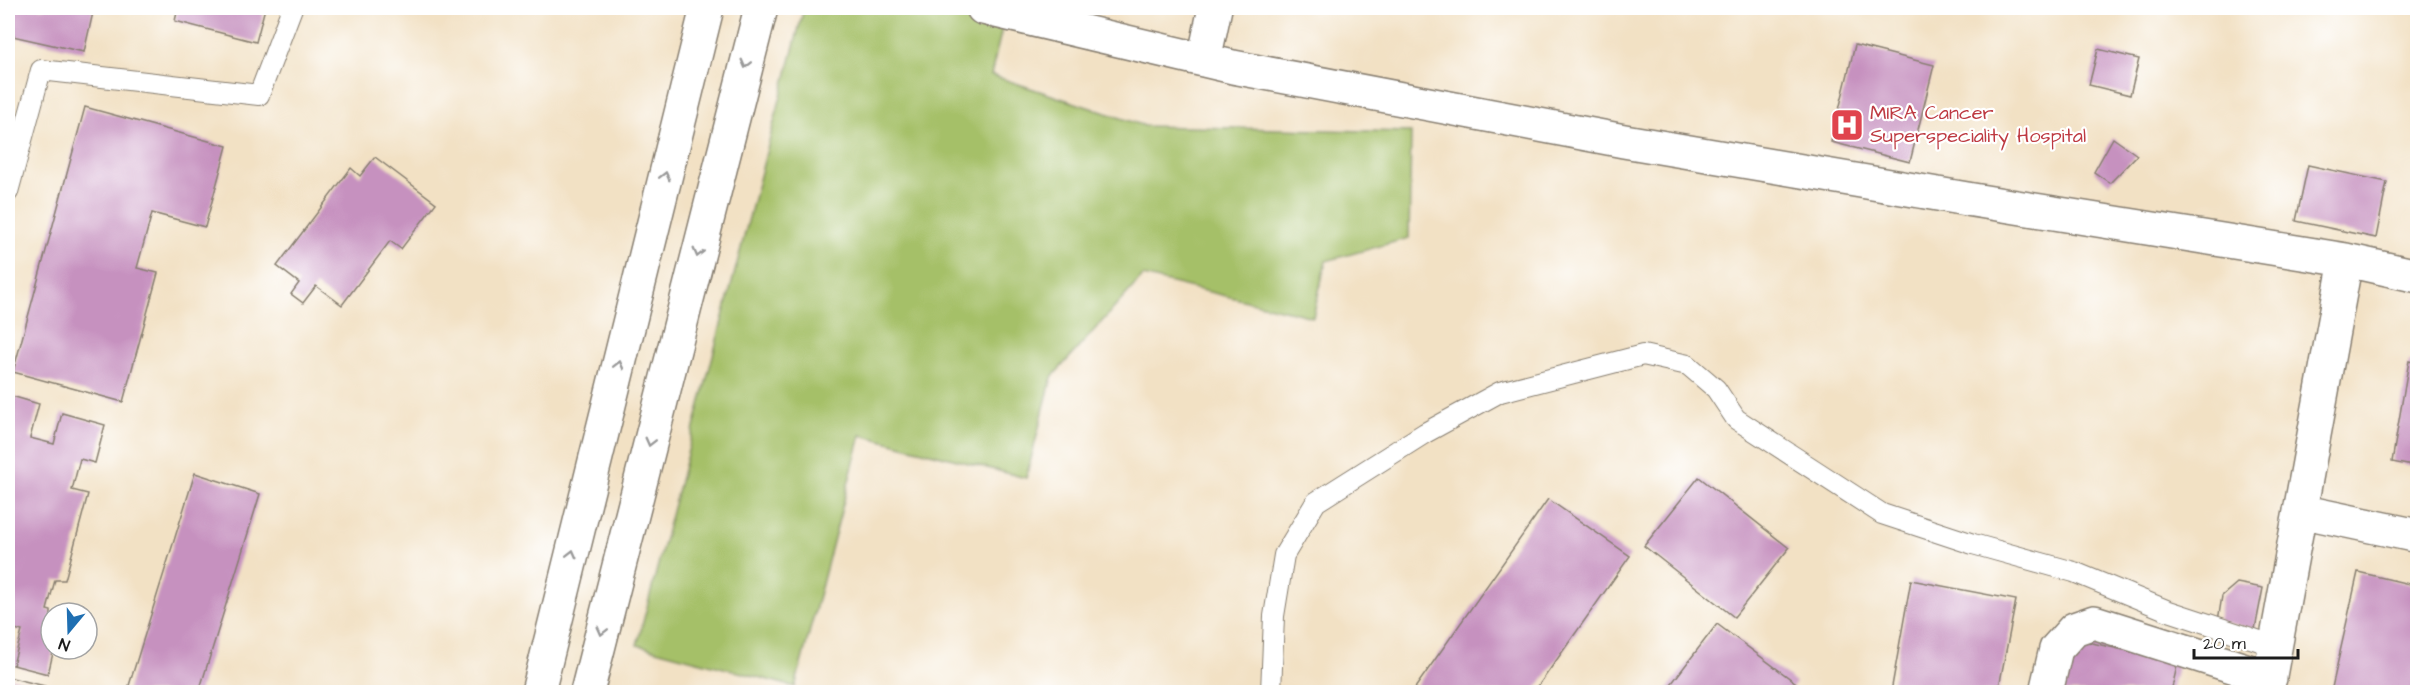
<svg xmlns="http://www.w3.org/2000/svg" width="2425" height="700" font-family="'Architects Daughter',sans-serif">
  <style>
    .green { fill: #a5c067; stroke: #606e42; stroke-width: 1.5 }
    .building { fill: #c691bf }
    .lines { fill: none; stroke-linecap: round; stroke-linejoin: round }
    .service-casing { stroke: #877e70; stroke-width: 22 }
    .minor-casing { stroke: #877e70; stroke-width: 36 }
    .service { stroke: #fff; stroke-width: 20 }
    .minor { stroke: #fff; stroke-width: 33 }
    .oneway { stroke: #999 }
    .labels { text-anchor: middle; dominant-baseline: central; stroke-width: 4.5; stroke-linejoin: round; paint-order: stroke }
    .health-label { font-size: 20px; fill: #be3a42; stroke: #fff; text-anchor: start }
  </style>
  <rect width="100%" height="100%" fill="#fff"/>
  <filter id="ink" filterUnits="userSpaceOnUse"><feTurbulence type="fractalNoise" baseFrequency=".0167" numOctaves="2"/><feDisplacementMap in="SourceGraphic" scale="12" xChannelSelector="R" yChannelSelector="G"/><feConvolveMatrix kernelMatrix="1 2 1 2 8 2 1 2 1" color-interpolation-filters="sRGB"/></filter>
  <filter id="wash" filterUnits="userSpaceOnUse"><feTurbulence type="fractalNoise" baseFrequency=".008" numOctaves="4" result="noise"/><feDisplacementMap in="SourceGraphic" scale="24" xChannelSelector="R" yChannelSelector="G"/><feGaussianBlur stdDeviation="1.35" result="paint"/><feColorMatrix in="noise" values="0 0 0 0 0 0 0 0 0 0 0 0 0 0 0 0 0 1.4 0 .05"/><feComposite in="paint" operator="in"/></filter>
  <g filter="url(#wash)">
    <rect width="100%" height="100%" fill="#f2e1c4"/>
    <path class="green" d="M804,8H1007L991,75L1145,126L1411,132L1409,238L1326,261L1313,317L1143,276L1052,377L1026,478L861,435L795,687L637,645Z"/>
    <g id="blocks">
      <path class="building" d="M13,8H94L84,52L8,35Z
        M178,8H265L256,42L175,21Z
        M1855,45L1934,65L1910,162L1831,142Z
        M2098,49L2139,59L2130,95L2089,85Z
        M85,107L227,146L205,227L152,213L137,268L158,273L123,402L13,372Z
        M2113,138L2137,155L2110,183L2094,172Z
        M375,157L436,203L401,249L390,241L342,305L316,286L303,303L291,294L299,283L277,266L351,168L360,176Z
        M2308,165L2387,182L2376,238L2296,221Z
        M2409,361L2418,363V467L2392,462Z
        M8,395L39,404L30,438L54,444L62,413L105,425L95,463L80,459L72,490L88,494L65,580H55L47,610L51,611V649H54L48,674L13,665L22,631L8,627Z
        M195,473L260,494L199,692H127Z
        M1699,477L1789,548L1734,617L1644,546Z
        M1548,499L1630,556L1534,692H1422L1415,688Z
        M2358,572L2418,586V692H2331Z
        M1911,580L2016,600L1998,692H1891Z
        M2237,583L2263,588L2255,629L2218,621L2222,596Z
        M1717,624L1796,683L1789,692H1665Z
        M2074,639L2178,662L2171,692H2062Z
        M8,677L45,686L44,692H8Z"/>
    </g>
  </g>
  <g filter="url(#ink)">
    <use href="#blocks" fill-opacity="0" stroke="#877e70" stroke-width="1.5"/>
    <g class="lines">
      <defs>
        <path id="service" d="M8,192L41,70L259,95L292,8
          M1271,692L1274,616L1284,555L1316,502L1425,433L1500,392L1643,355L1688,365L1716,389L1736,419L1882,514L1973,544L2074,572L2166,610L2275,646"/>
        <path id="minor" d="M983,8L1233,67L1624,141L1973,200L2346,260
          M1204,60L1215,8
          M2300,511L2418,536
          M538,692L707,8
          M587,692L761,8
          M2046,692L2056,649L2074,629L2094,622L2270,678
          M2267,692L2346,260L2418,276"/>
      </defs>
      <use href="#service" class="service-casing"/>
      <use href="#minor" class="minor-casing"/>
      <use href="#service" class="service"/>
      <use href="#minor" class="minor"/>
    </g>
    <defs><path id="oneway-chevron" d="M-2-3.5L2.5 0L-2 3.5" fill="none" stroke-width="1.6" stroke-linecap="round" stroke-linejoin="round" transform="scale(1.5)"/></defs>
    <g class="oneway">
      <use href="#oneway-chevron" transform="translate(746 64) rotate(104)"/>
      <use href="#oneway-chevron" transform="translate(665 176) rotate(-76)"/>
      <use href="#oneway-chevron" transform="translate(698 253) rotate(104)"/>
      <use href="#oneway-chevron" transform="translate(619 365) rotate(-76)"/>
      <use href="#oneway-chevron" transform="translate(650 442) rotate(104)"/>
      <use href="#oneway-chevron" transform="translate(572 554) rotate(-76)"/>
      <use href="#oneway-chevron" transform="translate(602 631) rotate(104)"/>
    </g>
  </g>
  <defs>
    <symbol id="hospital-square" viewBox="-11 -11 22 22"><rect x="-9" y="-9" width="18" height="18" rx="4" fill="#e0444e" stroke="#fff"/><path d="M-5-5h3v3.5h4V-5h3V5h-3V1.5h-4V5h-3Z" fill="#fff"/></symbol>
  </defs>
  <g fill-rule="evenodd">
    <use href="#hospital-square" x="1828" y="106" width="38" height="38"/>
  </g>
  <g class="labels">
    <g class="health-label">
      <text x="1870" y="113">MIRA Cancer<tspan x="1870" dy="23">Superspeciality Hospital</tspan></text>
    </g>
  </g>
  <rect width="2425" height="700" fill="none" stroke="#fff" stroke-width="30"/>
  <g transform="translate(69 631) rotate(199)"><circle r="28" fill="#ffffff" stroke="#a4a4a4" stroke-width="1.5"/>
  <path d="M0-4.5L10 22L0 15L-10 22Z" fill="#1f6fb2"/>
  <text y="-9" font-size="16" font-weight="bold" text-anchor="middle" fill="#1c1c1c">N</text>
  </g>
  <path d="M2194 649v9h104v-9" fill="none" stroke="#1c1c1c" stroke-width="3"/>
  <text x="2203" y="649" font-size="18" fill="#1c1c1c" stroke="#ffffff" stroke-width="4.5" paint-order="stroke">20 m</text>
</svg>
